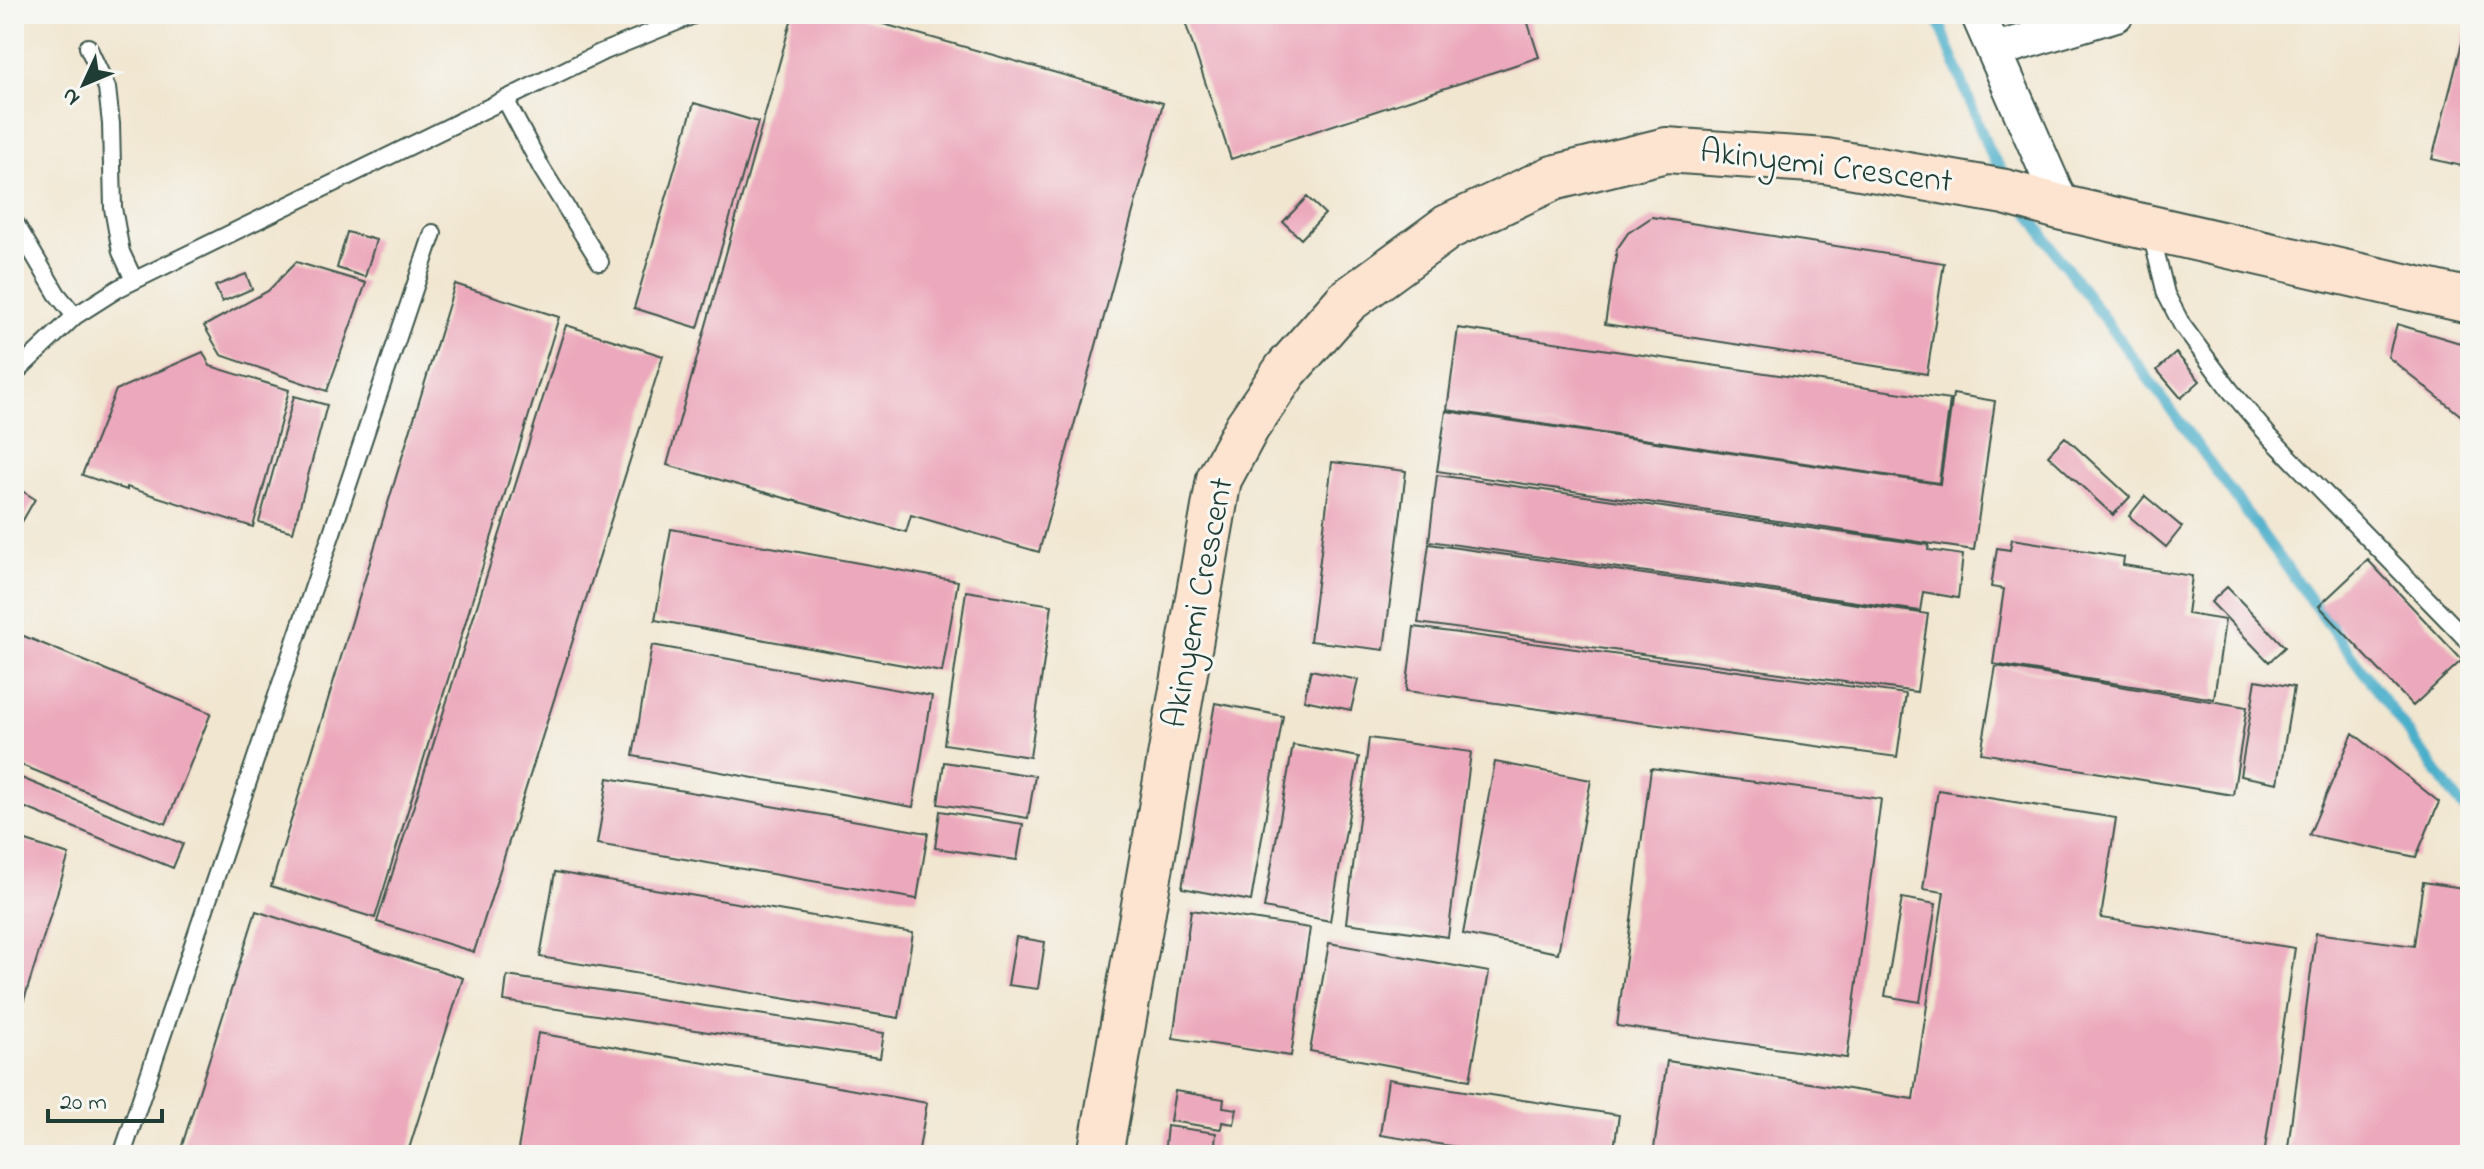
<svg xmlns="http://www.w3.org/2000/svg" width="2484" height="1169" font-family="'Indie Flower',sans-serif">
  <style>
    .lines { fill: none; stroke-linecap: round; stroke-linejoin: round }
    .stream { stroke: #4bafca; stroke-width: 11 }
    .building { fill: #eca8bc }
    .lane-casing { stroke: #3e564b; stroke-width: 20 }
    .street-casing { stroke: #3e564b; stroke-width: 38 }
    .secondary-casing { stroke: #3e564b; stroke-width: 48 }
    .lane { stroke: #fff; stroke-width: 16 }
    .street { stroke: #fff; stroke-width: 34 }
    .secondary { stroke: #fde4d0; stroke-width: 44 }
    .labels { text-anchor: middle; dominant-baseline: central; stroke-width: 6; stroke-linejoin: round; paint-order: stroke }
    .street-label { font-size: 34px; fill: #1f3d34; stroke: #f6f6f2 }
  </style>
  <rect width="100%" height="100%" fill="#f6f6f2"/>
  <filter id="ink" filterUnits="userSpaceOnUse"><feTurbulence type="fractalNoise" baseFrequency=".0125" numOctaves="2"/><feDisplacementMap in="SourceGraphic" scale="16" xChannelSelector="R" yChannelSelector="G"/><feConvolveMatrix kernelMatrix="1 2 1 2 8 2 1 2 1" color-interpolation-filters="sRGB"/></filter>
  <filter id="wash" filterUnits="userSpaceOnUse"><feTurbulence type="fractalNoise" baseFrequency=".006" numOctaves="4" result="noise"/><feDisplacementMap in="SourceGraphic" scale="32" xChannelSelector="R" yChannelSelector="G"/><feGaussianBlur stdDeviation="1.8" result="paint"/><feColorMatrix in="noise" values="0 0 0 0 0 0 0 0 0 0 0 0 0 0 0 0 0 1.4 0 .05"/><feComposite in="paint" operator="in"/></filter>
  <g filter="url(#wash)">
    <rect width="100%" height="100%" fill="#f1e6d0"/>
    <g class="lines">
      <path class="stream" d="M1936,14L1988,149L2009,182
        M2029,213L2053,249L2470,817"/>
    </g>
    <g id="blocks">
      <path class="building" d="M793,14H848L1163,103L1039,552L911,515L906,532L667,465Z
        M1190,14H1525L1539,57L1231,159L1183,16Z
        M2469,16H2470V168L2432,159Z
        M694,103L758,122L698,328L634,308Z
        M1307,197L1325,214L1301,239L1283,222Z
        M1652,217L1944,263L1927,374L1605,324L1617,249L1628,233Z
        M347,232L376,240L365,277L337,268Z
        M296,262L366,283L327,391L221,355L204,326L268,291Z
        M246,274L252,289L222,302L215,286Z
        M455,284L559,317L375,918L271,886Z
        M2397,324L2470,346V423L2388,357Z
        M566,325L663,356L474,952L377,922Z
        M1458,328L1950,400L1939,483L1447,410Z
        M203,352L210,366L289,390L253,527L127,487V490L82,475L116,390Z
        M2176,353L2200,381L2181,398L2157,370Z
        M1953,394L1995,401L1974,550L1437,471L1446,411L1940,484Z
        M294,396L327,405L293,532L259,522Z
        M2065,437L2130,497L2113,515L2048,455Z
        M1332,462L1406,471L1384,650L1310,641Z
        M1437,475L1929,545L1928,550L1963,555L1958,598L1923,592L1920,611L1429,541Z
        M14,486L35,499L14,536Z
        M2145,496L2182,527L2166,547L2129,516Z
        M671,529L958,581L942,672L655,620Z
        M2012,539L2124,557L2123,565L2192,576L2187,614L2225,620L2214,699L1993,664L2004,589L1991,587L1997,548L2010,550Z
        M1429,544L1928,614L1917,692L1418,623Z
        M2368,560L2462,660L2413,706L2319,606Z
        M2227,587L2285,647L2269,662L2211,602Z
        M966,591L1052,605L1030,757L944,744Z
        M1414,627L1906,694L1897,757L1406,691Z
        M14,632L211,713L166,824L14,762Z
        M652,645L932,696L913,807L633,756Z
        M1996,666L2247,707L2233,795L1981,753Z
        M1311,670L1358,680L1351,710L1304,700Z
        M2256,680L2294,687L2278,783L2240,776Z
        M1215,703L1283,716L1251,901L1182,888Z
        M2353,733L2439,802L2416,857L2309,835Z
        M1369,738L1471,752L1448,937L1346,923Z
        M1293,745L1359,757L1330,921L1264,908Z
        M944,762L1035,776L1028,818L938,804Z
        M1495,762L1591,780L1558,953L1463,934Z
        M1651,768L1881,799L1847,1058L1617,1026Z
        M14,775L183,844L173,868L14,803Z
        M608,778L928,833L917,899L597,844Z
        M1938,790L2116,818L2101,918L2295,948L2264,1155H1653L1667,1061L1913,1099L1944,892L1923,889Z
        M940,811L1023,824L1017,860L935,848Z
        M14,837L69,855L15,1029H14Z
        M555,872L913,933L899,1018L540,957Z
        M2423,882L2470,889V1155H2287L2316,933L2414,946Z
        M1902,898L1936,904L1920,1002L1885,996Z
        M1191,910L1310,928L1291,1056L1173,1038Z
        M256,911L463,978L407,1155H179Z
        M1016,937L1045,942L1038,989L1008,985Z
        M1329,943L1489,972L1470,1080L1310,1051Z
        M507,976L884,1033L880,1058L504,1001Z
        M538,1033L927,1103L918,1155H517Z
        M1388,1079L1619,1115L1613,1155H1508L1380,1135Z
        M1175,1091L1224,1099L1223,1107L1237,1109L1234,1124L1222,1122L1221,1129L1170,1121Z
        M1167,1126L1216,1133L1214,1155H1164Z"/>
    </g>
  </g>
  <g filter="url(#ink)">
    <use href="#blocks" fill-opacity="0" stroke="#3e564b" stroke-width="2"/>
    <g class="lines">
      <defs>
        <path id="lane" d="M88,47L107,88L111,124L113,208L121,252L134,280
          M505,99L542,169L600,262
          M14,221L57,294L75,316
          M2151,233L2166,294L2182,325L2230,390L2269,436L2470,643
          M14,374L75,316L119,288L600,53L696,14
          M122,1155L433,233"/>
        <path id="street" d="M1978,14L2063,208
          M1996,50L2116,14"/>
        <path id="secondary" d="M1100,1155L1219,479L1247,427L1286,370L1347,301L1448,227L1553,178L1666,150L1826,161L2005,192L2063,208L2470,301"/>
      </defs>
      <use href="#lane" class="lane-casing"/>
      <use href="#street" class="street-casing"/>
      <use href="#secondary" class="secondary-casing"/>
      <use href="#lane" class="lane"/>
      <use href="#street" class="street"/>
      <use href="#secondary" class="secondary"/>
    </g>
  </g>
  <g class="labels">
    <g class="street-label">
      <text transform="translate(1826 168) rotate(7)">Akinyemi Crescent</text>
      <text transform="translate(1200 603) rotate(-79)">Akinyemi Crescent</text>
    </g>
  </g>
  <rect width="2484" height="1169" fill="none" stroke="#f6f6f2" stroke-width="48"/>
  <g transform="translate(84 84) rotate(226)" stroke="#f6f6f2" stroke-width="6" paint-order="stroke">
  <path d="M0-6L14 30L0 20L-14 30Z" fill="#1f3d34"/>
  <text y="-12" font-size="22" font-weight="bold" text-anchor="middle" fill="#1f3d34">N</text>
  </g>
  <path d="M48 1109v12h114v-12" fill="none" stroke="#1f3d34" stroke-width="4"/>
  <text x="60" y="1109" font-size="24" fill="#1f3d34" stroke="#f6f6f2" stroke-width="6" paint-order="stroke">20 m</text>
</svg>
